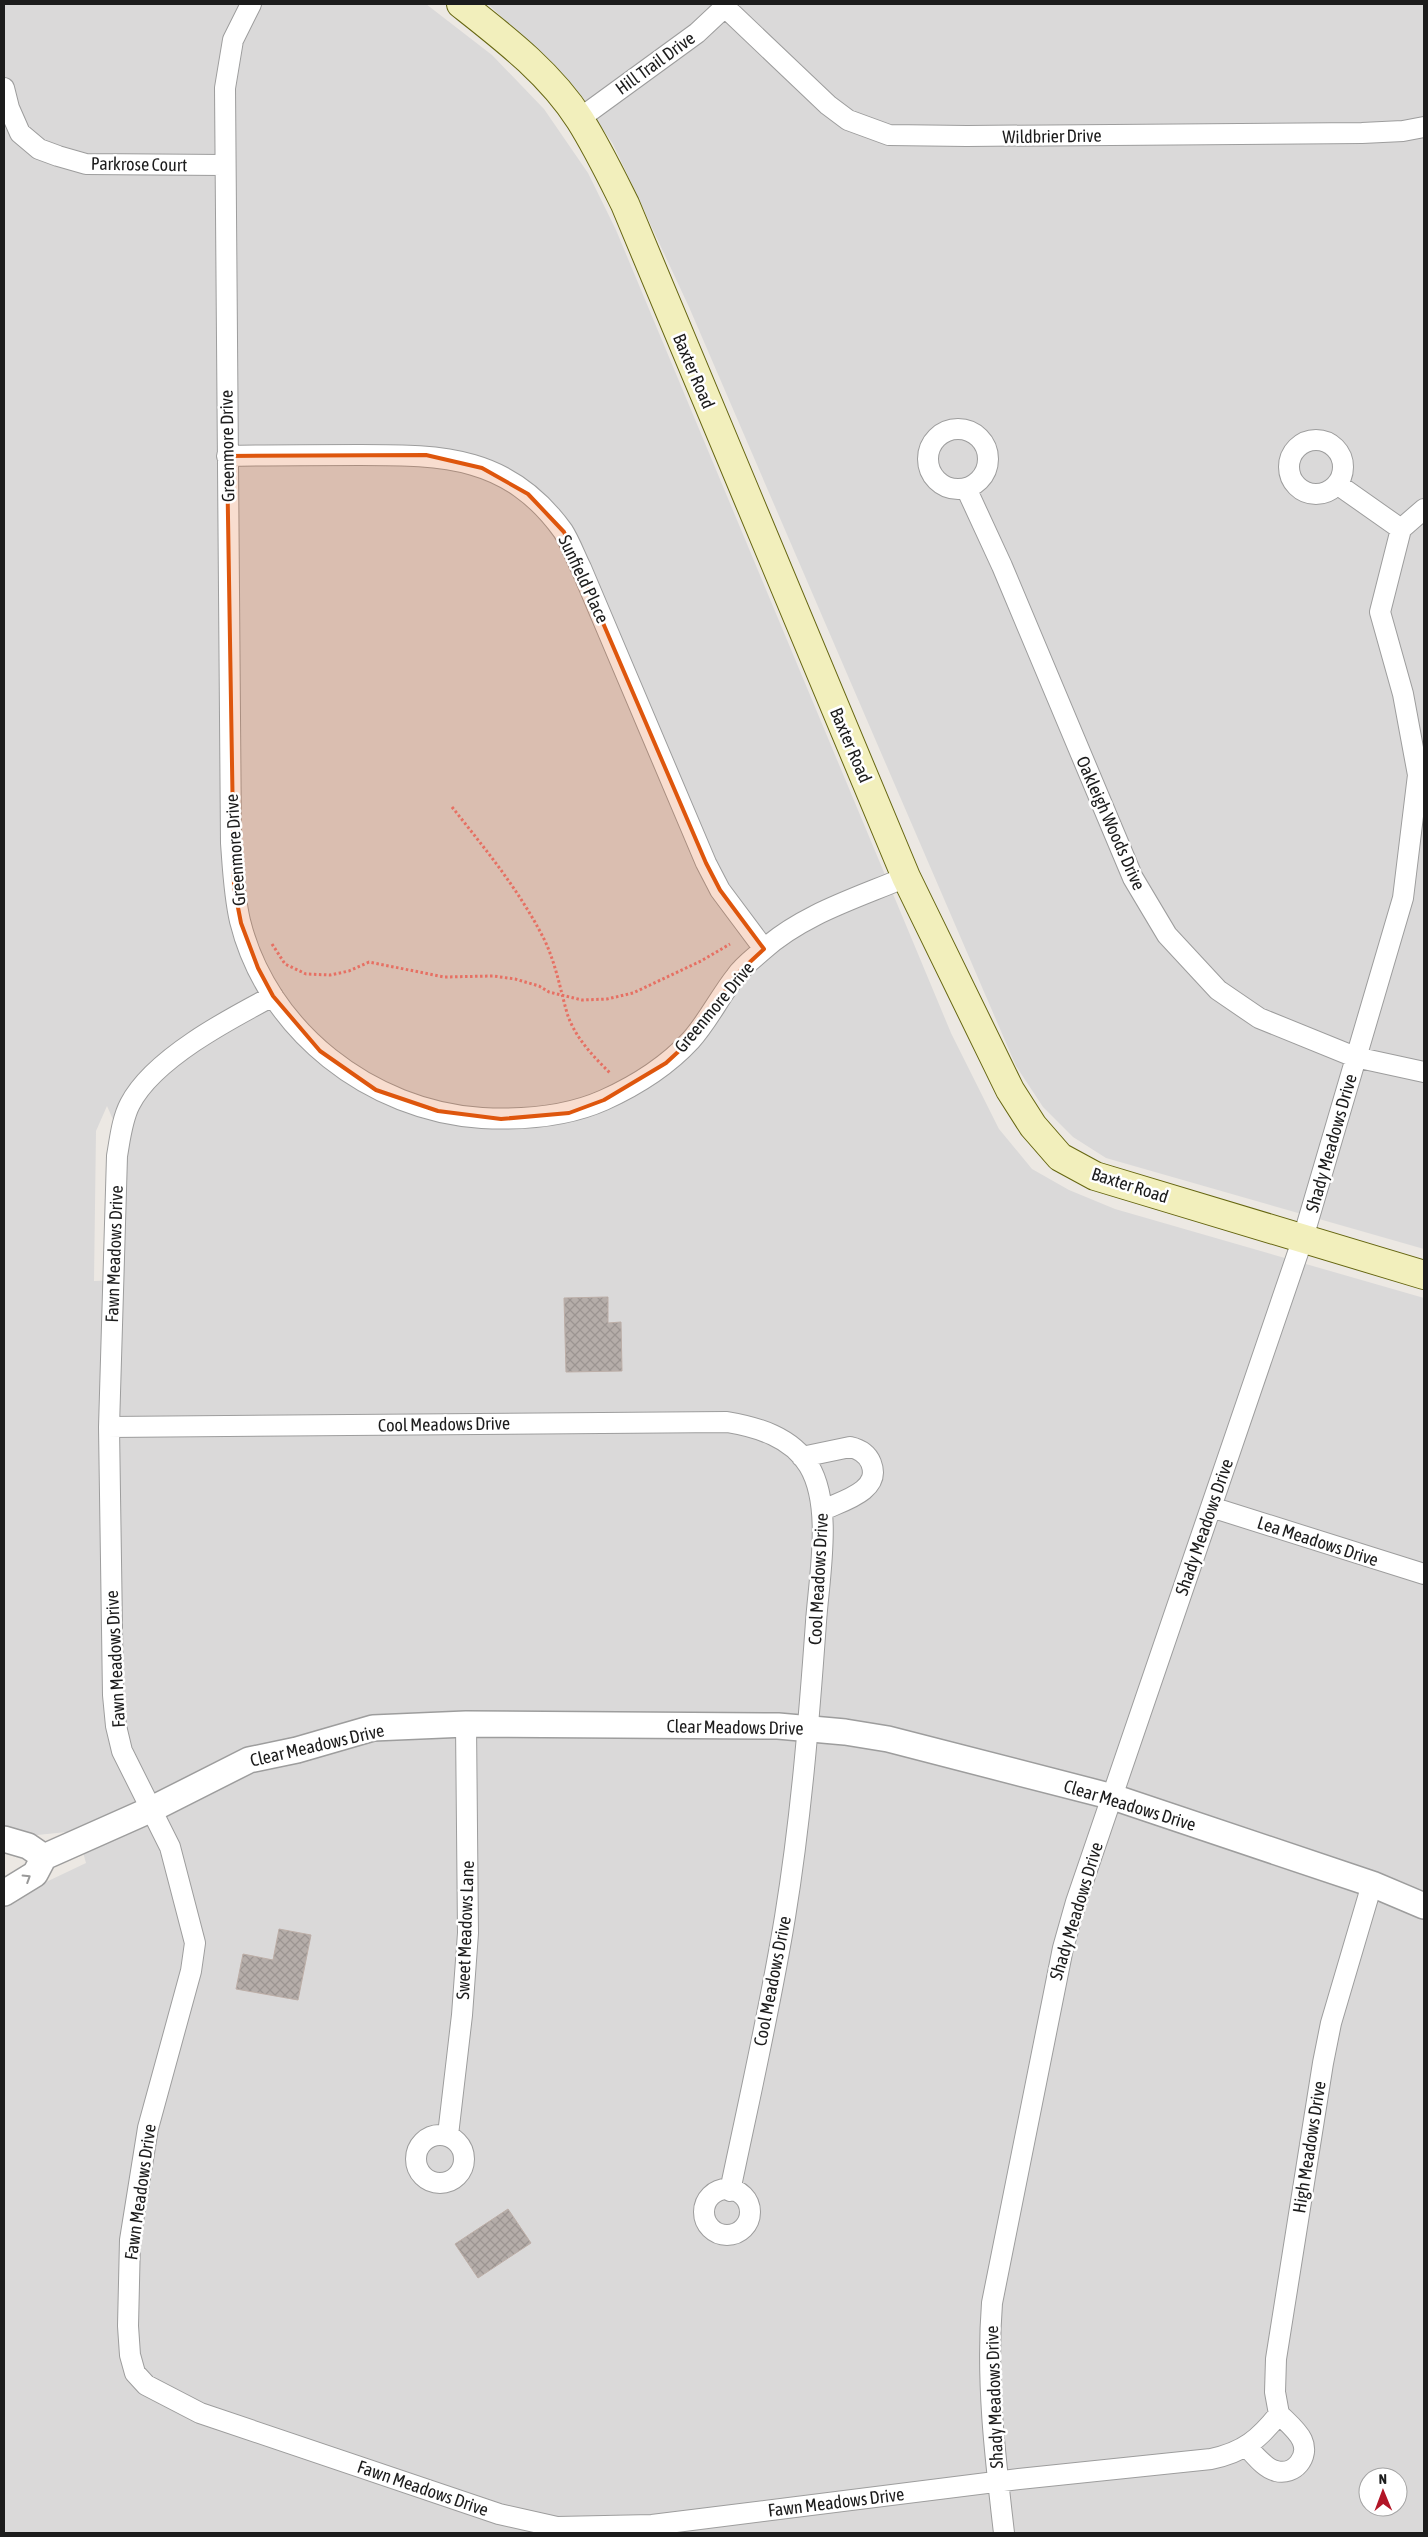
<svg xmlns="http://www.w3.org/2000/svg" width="1428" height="2537" font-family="'Asap Condensed',sans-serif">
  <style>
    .residential { fill: #dad9d9; fill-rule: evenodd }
    .building { fill: url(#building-cross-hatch); stroke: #bcaea7 }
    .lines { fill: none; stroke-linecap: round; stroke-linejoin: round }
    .minor-casing { stroke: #9d9d9d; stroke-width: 22 }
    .tertiary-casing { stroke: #9d9d9d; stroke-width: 28 }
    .secondary-casing { stroke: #661; stroke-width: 30 }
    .path { stroke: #e97778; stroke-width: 3; stroke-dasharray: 2.5 2.5; stroke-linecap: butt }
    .minor { stroke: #fff; stroke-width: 20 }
    .tertiary { stroke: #fff; stroke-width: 25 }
    .secondary { stroke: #f2efbc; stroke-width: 28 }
    .oneway { stroke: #999 }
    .marked { fill: #de560d; fill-opacity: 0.2; stroke: #de560d; stroke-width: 4; stroke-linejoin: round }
    .labels { text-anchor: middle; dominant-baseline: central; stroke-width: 5; stroke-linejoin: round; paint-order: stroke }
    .street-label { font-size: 18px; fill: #1c1c1c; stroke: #fff }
  </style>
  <defs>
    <pattern id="building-cross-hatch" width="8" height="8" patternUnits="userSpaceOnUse" patternTransform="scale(1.25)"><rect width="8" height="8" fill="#b5ada9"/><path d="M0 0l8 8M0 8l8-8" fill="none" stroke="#9b9491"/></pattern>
  </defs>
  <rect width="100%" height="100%" fill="#ece8e3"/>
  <path class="residential" d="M4,4H426L492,55L544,109L588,173L616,230L951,1033L999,1129L1032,1169L1069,1190L1115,1209L1424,1298V2533H4V1902L86,1863L77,1831L27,1836L4,1830ZM107,1106L123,1142L122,1280L94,1281L96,1131ZM1368,2477H1398V2507H1368Z
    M488,4H1424V1249L1106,1158L1073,1137L1043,1107L1016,1066L689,307L613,144L569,81Z"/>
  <path class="building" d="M608,1297V1323L621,1322L622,1371L566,1372L564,1298Z
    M279,1929L311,1935L298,2000L236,1989L243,1954L273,1960Z
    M508,2209L531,2243L478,2278L455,2244Z"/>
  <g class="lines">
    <defs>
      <path id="minor" d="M251,4L233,40L225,88L231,843C233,869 234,895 240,921C267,1031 371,1111 482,1118C522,1120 566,1117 604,1100C635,1086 668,1065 691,1040C708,1021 720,996 736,976C743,966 754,958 763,950C803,914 857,898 906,877
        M725,7L828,105L848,120L889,135L967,136L1362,133L1403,131L1424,127
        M4,88L9,108L20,133L39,149L58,156L86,164L224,165
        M579,119L697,33L728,4
        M928 459a30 30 0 1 1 60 0a30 30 0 1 1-60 0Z
        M1289 467a27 27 0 1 1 54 0a27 27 0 1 1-54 0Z
        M227,456C271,455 316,455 360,455C444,455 509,456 563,531C570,542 575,556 581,568L706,863L720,890L764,949
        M1337,484L1401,529
        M966,488L1002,566L1133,878L1167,935L1218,990L1259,1018L1355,1057L1424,1072
        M1401,529L1424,509
        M273,996C229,1019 153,1059 130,1104C122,1119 120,1139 117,1156L109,1427L113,1695L116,1726L122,1751L170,1847L195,1943L191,1971L148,2128L130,2240L128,2326L130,2355L135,2373L146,2385L200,2413L499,2514L557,2527L652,2525L1019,2479L1211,2459C1244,2452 1259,2439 1279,2414L1275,2392L1276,2359L1323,2063L1331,2023L1372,1884
        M109,1427L727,1422C757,1427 792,1437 809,1466C833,1506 819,1577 816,1622C809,1720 801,1819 785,1917C770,2009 749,2100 730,2191
        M802,1457L850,1447C859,1449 867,1453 871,1463C882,1491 842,1501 823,1510
        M1211,1507L1424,1574
        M416 2159a24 24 0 1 1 48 0a24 24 0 1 1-48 0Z
        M448,2135L462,2015L468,1933L466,1724
        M704 2212a23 23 0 1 1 46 0a23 23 0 1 1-46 0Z
        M1246,2446C1255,2455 1264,2468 1276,2471C1294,2476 1310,2457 1302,2440C1298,2431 1287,2422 1279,2414
        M1004,2533C995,2456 986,2381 992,2303L1063,1948L1076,1902L1303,1238L1403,898L1418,775L1403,694L1380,612L1401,529"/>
      <path id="tertiary" d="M4,1839L28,1846L44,1857
        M4,1893L35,1874L44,1857L152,1809L249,1760L297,1750L373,1728L466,1724L778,1726L845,1732L888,1739L1113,1797L1372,1884L1424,1906"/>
      <path id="secondary" d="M461,4C504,38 550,73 580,120C597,147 611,176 625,204L906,877L1010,1090L1033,1126L1060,1157L1095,1176L1424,1275"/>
    </defs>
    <use href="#minor" class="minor-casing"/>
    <use href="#tertiary" class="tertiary-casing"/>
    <use href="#secondary" class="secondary-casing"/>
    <path class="path" d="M452,807C486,850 520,891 545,941C556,965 560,988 567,1013C575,1038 593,1056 611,1074
      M272,944L285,964L306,974L330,975L349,971L369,962L444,977L493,976L515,979L539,986L549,992L582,1000L607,999L633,993L701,961L730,944"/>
    <use href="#minor" class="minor"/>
    <use href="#tertiary" class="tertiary"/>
    <use href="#secondary" class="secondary"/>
  </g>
  <defs><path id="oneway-chevron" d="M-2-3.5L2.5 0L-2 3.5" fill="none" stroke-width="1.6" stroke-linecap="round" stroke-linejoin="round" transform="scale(1.25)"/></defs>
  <use class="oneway" href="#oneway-chevron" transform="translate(27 1878) rotate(-32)"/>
  <path class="marked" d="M426,455L482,468L528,494L564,532L706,863L720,890L764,949L737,974L691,1040L666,1063L604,1100L569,1113L501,1119L438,1111L376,1090L320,1051L273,996L258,968L241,923L234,887L227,456Z"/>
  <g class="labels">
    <g class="street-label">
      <text transform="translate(655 63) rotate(-36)">Hill Trail Drive</text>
      <text transform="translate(1052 136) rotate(-1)">Wildbrier Drive</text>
      <text transform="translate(139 164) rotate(1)">Parkrose Court</text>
      <text transform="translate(694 371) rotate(67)">Baxter Road</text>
      <text transform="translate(227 446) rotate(-91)">Greenmore Drive</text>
      <text transform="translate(584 579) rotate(65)">Sunfield Place</text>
      <text transform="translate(851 745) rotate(67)">Baxter Road</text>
      <text transform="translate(1111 823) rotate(66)">Oakleigh Woods Drive</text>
      <text transform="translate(235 850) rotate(-94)">Greenmore Drive</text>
      <text transform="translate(714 1007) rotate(-50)">Greenmore Drive</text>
      <text transform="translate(1331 1143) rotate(-74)">Shady Meadows Drive</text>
      <text transform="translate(1130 1185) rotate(18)">Baxter Road</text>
      <text transform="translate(114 1254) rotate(-88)">Fawn Meadows Drive</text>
      <text transform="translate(444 1424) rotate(-1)">Cool Meadows Drive</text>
      <text transform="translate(1204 1527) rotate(-71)">Shady Meadows Drive</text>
      <text transform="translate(1318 1541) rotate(18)">Lea Meadows Drive</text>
      <text transform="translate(818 1579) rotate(-87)">Cool Meadows Drive</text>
      <text transform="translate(115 1659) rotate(-93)">Fawn Meadows Drive</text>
      <text transform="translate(735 1727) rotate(1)">Clear Meadows Drive</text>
      <text transform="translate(317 1745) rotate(-13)">Clear Meadows Drive</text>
      <text transform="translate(1130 1805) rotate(17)">Clear Meadows Drive</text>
      <text transform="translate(1076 1911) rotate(-73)">Shady Meadows Drive</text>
      <text transform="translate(465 1930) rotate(-88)">Sweet Meadows Lane</text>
      <text transform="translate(772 1981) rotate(-79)">Cool Meadows Drive</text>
      <text transform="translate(1309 2147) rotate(-81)">High Meadows Drive</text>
      <text transform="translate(140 2192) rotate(-82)">Fawn Meadows Drive</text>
      <text transform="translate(994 2397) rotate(-92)">Shady Meadows Drive</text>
      <text transform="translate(423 2488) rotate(19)">Fawn Meadows Drive</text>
      <text transform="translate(836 2502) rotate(-7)">Fawn Meadows Drive</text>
    </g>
  </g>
  <rect width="1428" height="2537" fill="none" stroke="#1c1c1c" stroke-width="10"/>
  <g transform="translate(1383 2492) rotate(359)"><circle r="24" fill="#ffffff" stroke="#a4a4a4"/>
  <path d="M0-4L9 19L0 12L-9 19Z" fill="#b21627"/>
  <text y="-8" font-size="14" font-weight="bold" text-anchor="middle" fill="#1c1c1c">N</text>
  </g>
</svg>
